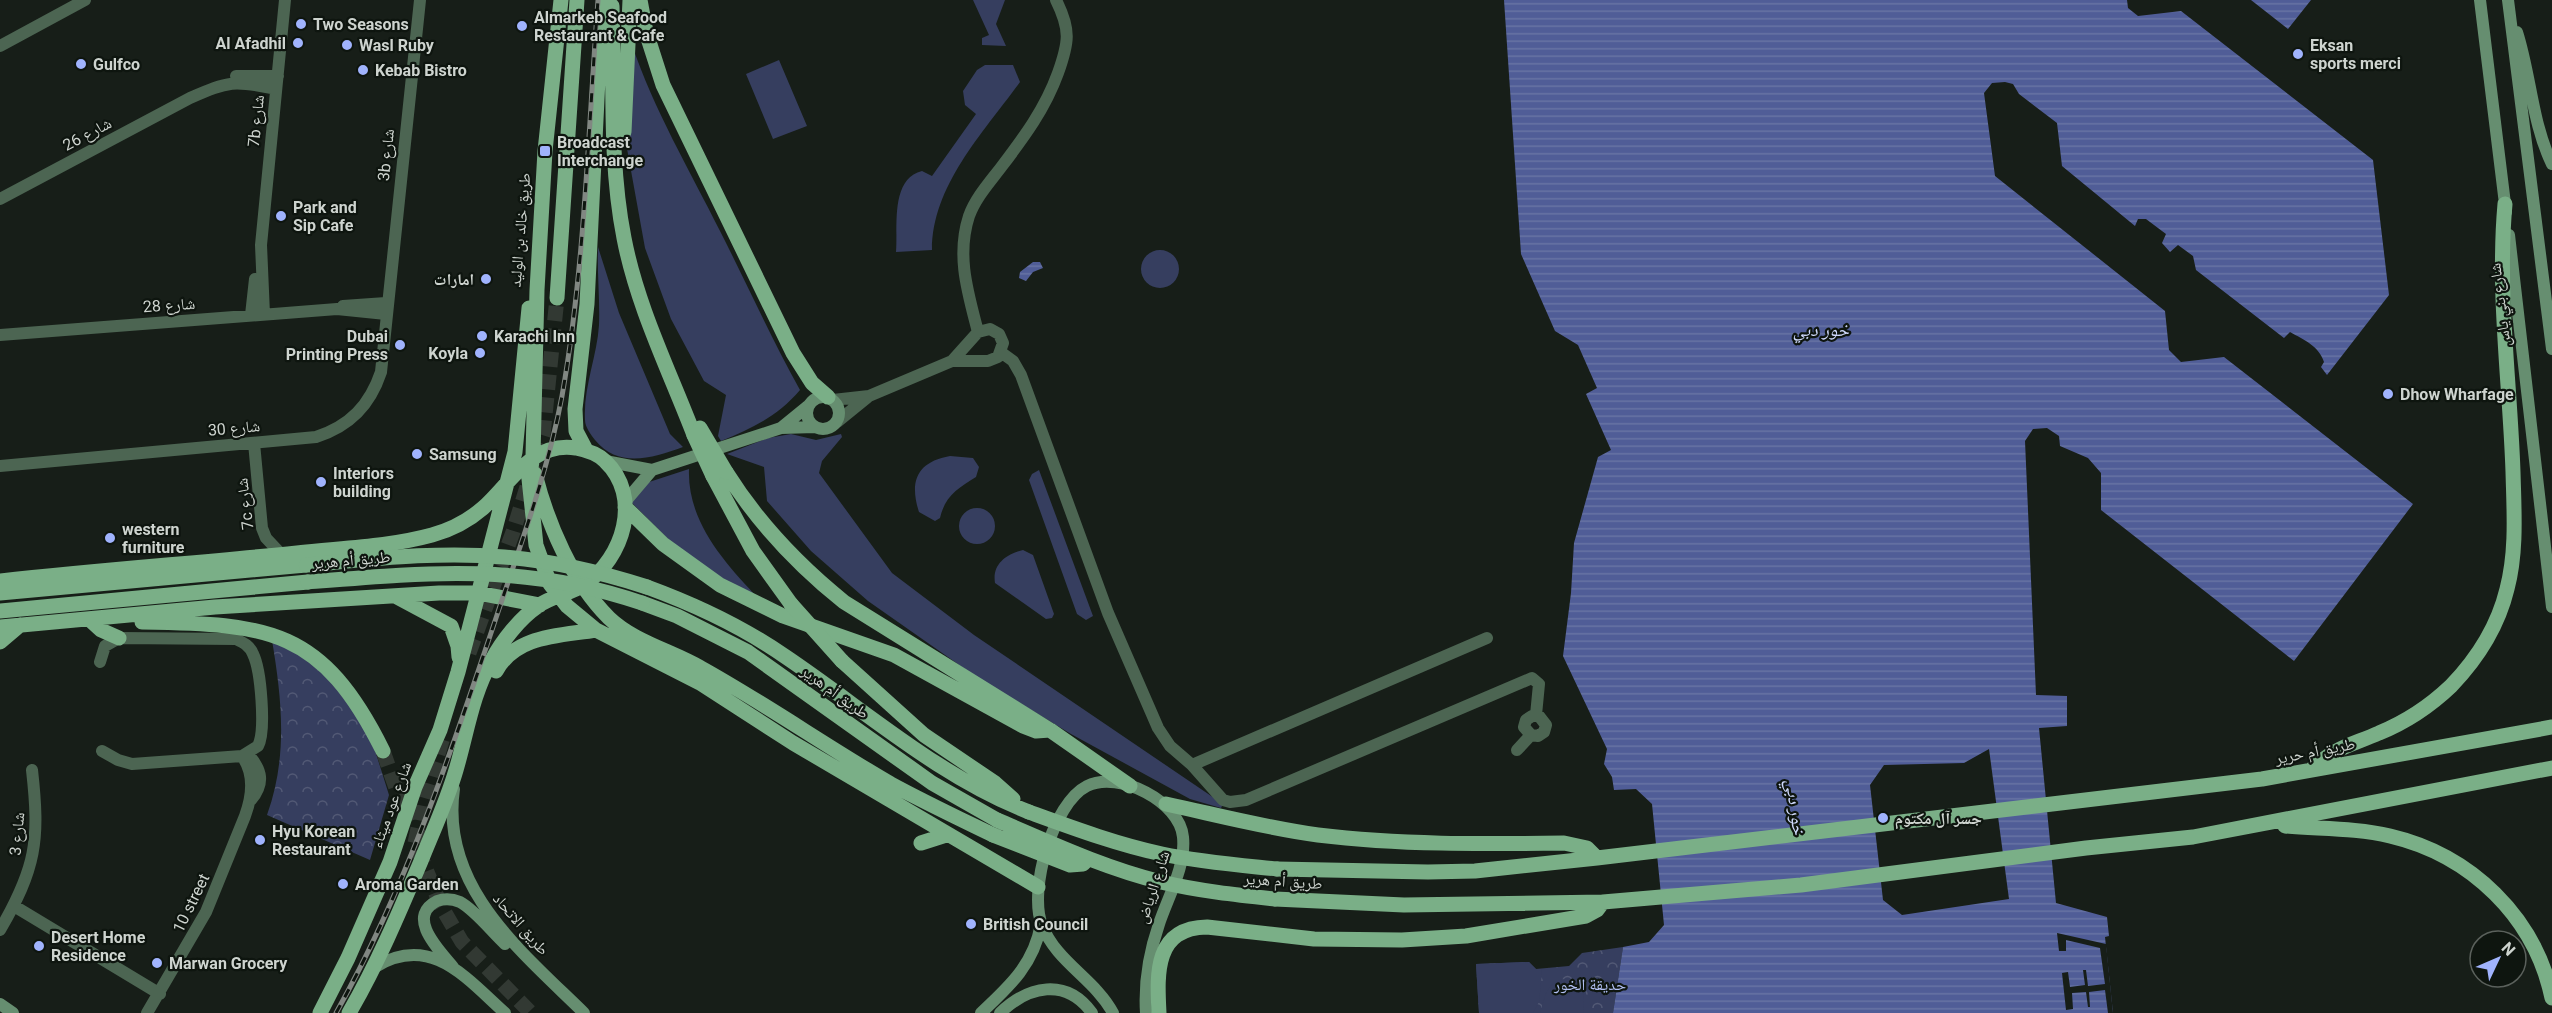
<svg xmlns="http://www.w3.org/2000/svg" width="2552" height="1013" font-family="Roboto,'Noto Naskh Arabic',sans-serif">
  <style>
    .park { fill: url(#park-crowns) }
    .garden { fill: #363e5f }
    .water { fill: url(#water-rules); fill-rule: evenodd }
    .pier { fill: #171e18 }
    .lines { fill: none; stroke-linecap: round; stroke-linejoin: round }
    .primary-tunnel { stroke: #323933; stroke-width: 15; stroke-dasharray: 15 8; stroke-linecap: butt }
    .street { stroke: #4c6552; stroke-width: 12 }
    .secondary { stroke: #668e70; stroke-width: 12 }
    .primary { stroke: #7aaf87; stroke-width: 15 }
    .rail-casing { stroke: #818782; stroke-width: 5 }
    .rail { stroke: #0e150f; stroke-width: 3; stroke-dasharray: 9; stroke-linecap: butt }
    .primary-bridge { stroke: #7aaf87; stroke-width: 15 }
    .poi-dot { fill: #a0b3fd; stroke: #0e150f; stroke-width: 2 }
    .labels { text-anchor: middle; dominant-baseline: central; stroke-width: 4.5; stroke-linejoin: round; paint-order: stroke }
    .poi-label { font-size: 16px; font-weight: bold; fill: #ced4cf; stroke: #0e150f; text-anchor: start }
    .street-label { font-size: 16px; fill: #ced4cf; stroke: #0e150f }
    .park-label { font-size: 16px; fill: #b2c0f3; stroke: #0e150f }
    .water-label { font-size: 18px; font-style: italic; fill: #ced8fb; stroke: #0e150f }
  </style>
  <defs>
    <pattern id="park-crowns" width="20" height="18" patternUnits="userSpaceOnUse" patternTransform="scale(1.5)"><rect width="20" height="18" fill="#363e5f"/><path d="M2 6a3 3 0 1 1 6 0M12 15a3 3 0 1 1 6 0" fill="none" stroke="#525975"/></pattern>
    <pattern id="water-rules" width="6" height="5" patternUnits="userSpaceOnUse" patternTransform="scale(1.5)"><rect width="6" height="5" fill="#505d97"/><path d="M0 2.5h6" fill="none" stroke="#6873a4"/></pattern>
  </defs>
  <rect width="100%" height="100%" fill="#171e18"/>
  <path class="park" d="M272,640L307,657L353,705L373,744L389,795L370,860L267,815C288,757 282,700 272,640Z
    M1623,947L1613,1013H1479L1476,964L1529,962L1536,969L1569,966L1582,953Z"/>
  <path class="garden" d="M973,0H1005L996,24L1006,46L982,45V38L989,35Z
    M632,45C654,110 689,169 720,231C747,284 771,338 800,390C778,416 753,428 721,441L718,436L726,395L704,381L671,319L645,248L626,143L624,63Z
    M779,60L807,126L773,139L746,74Z
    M985,65H1013L1020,82C984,132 932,185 932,250L896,252C898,227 890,179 922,171L932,176L976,114L965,105L963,91L977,70Z
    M598,247L619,313L670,434L683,447C652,458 619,469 595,440C591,435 585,427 585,420C583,388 597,357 599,325C600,300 597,273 598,247Z
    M1141 269a19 19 0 1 1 38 0a19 19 0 1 1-38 0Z
    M791,434L816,440L841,434L842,437L822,461L819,473L892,573L974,635L1223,804L1221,808L1190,799L1071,734L975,676L868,601L811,551L767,501L764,467L727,454L768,438Z
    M950,456L973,458L979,467L976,477C958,488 945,496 940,518L935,521L919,512C909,481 917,462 950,456Z
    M689,469C687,522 725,563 759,599L695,566L631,502L643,484Z
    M1039,470L1093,616L1086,620L1077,614L1029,480L1032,474Z
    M959 526a18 18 0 1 1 36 0a18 18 0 1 1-36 0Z
    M1023,550L1033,555L1054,614L1052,618L1046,619L995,583C992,564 1006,554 1023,550Z
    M1529,962L1536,969H1541L1542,973L1539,1002L1533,1013H1479L1476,964Z
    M1566,979C1586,982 1585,997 1583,1013H1540C1545,997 1547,980 1566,979Z"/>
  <path class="water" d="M1504,0H2127L2128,8L2138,16L2181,11L2373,160L2389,295L2327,375L2321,367L2324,362C2319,346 2304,340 2290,332L2284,338L2196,270L2193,256L2178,245L2170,252L2162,243L2166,234L2146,219H2138L2135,226L2062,166L2057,123L2019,94L2013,84L2005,82L1992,83L1984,93L1995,176L2165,311L2169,350L2181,362L2224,357L2413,504L2294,661L2101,510V473L2088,458L2060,446L2059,436L2047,428L2033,429L2025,441L2036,695L2067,696V726L2039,728L2056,903L2107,917L2109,936L2105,937L2113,1013H1613L1623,947L1649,942L1664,925L1652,804L1636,789L1614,790L1612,777L1604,764L1607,749L1563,656L1571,593L1574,543L1598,457L1611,450L1586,394L1597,388L1578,345L1555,331L1521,254ZM1989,749L2009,899L1902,915L1883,900L1870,785L1884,765L1964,763Z
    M2251,0H2311L2288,29Z
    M1033,262H1040L1043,268L1033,272L1026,281L1019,278L1020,272Z"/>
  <path class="pier" d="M2057,933L2106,944L2113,1013H2108L2105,990L2089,992L2090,1007H2088L2086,992L2072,993L2073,1009L2066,1010L2062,973L2068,972L2070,987L2085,985L2083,970H2086L2088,986L2105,984L2100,948L2066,940V951H2059Z"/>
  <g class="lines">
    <path class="primary-tunnel" d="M469,653L513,532L543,435L557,298
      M383,751L408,822
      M415,843L423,804L444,734
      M418,850L441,906L462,942L531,1013"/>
    <path class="street" d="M0,46L85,0
      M236,76H278
      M0,199L190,98C229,81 234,80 276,89
      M343,306L386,303
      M264,314L261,245L285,0
      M251,315L255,279
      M990,329L999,334L1003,343L998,357L988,361H952L978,332Z
      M978,332C968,293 956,256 969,216C976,197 990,182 1002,166C1024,137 1045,109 1058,73C1069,42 1071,30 1056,0
      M0,335L337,309L386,314
      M1002,353L1013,361L1021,375L1108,613L1158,728L1170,746L1192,765L1223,800L1230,802L1246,800L1532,678L1539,684L1536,715
      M833,400L869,396L952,361
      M837,422L869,396
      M254,443L262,528L266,538L282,555
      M0,466L316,437C350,426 370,405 381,372L420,0
      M100,662L105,646L119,638L236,639C244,643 250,646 253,654C261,670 266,731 258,746L242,756L132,764L118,760L102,751
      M1517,750L1531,735L1538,736L1544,732L1546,725L1539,716H1532L1526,720L1524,727L1531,735
      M248,754C262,770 265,783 251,800
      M1192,765L1487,638
      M14,906L160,994
      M0,930C36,868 40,841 32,770
      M147,1013L206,912L245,816C252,797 255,774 242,756"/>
    <path class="secondary" d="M2480,0L2506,212
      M2508,0L2552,349
      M2517,32C2531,76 2532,123 2552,164
      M2509,235L2552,607
      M807 413a16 16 0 1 1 32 0a16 16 0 1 1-32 0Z
      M781,428L815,427
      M605,461L652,470L781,428L808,406
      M624,503L652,470
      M454,789C440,887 521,951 584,1013
      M375,967C431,933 466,978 505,1013
      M453,967C440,951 405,917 437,901C445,898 453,899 460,902C475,910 492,932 505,944
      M0,1004L13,1013
      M981,1013C1010,986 1034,964 1041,924
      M1000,1013C1028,986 1066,977 1092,1013
      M1113,1013C1095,979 1056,962 1042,925C1028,890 1053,803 1087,786C1119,770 1180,802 1183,837C1186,866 1168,897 1159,924C1149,953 1144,982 1146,1013"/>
    <path class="primary" d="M561,0L545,151L537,290L533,456L529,479L536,545L550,584L567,606L596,630L700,683L793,743L1038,887
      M640,0L646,32L663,85L793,353L812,383L828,397
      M612,6C614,82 609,162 624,238C637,306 669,370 694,435
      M624,132L630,0
      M557,298L577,0
      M586,450L576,431L575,409L587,304L598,79L604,0
      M726,472C758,523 798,565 844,602L1050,730L1130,786
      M535,474C548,525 572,581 609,618C634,642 672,651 701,668C766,704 827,747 891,784C924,802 958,818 993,835
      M713,476L753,551L791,604
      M625,507L663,544L720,585L783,616L894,655L1023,726L1036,731L1050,730
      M0,581C99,570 198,563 297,553C341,548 388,547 432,535C450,530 468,521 483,508C511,483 532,441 576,448C586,450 597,453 605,461C643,497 623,558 585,584C570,594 552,596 538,606C520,618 502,641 492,660C472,694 467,733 456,770C447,801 433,831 421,861C399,913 377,965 349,1013
      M647,587C696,605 743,627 786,657C866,711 938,776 1029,812
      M0,593L306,565
      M395,596L451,626L458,646L459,657
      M642,603L677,616L748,652L932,783L997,820
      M0,611L308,582
      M89,619L101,630L119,638
      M142,622C269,624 322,628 383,751
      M0,627L215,607L439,593H478L540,605
      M0,642L20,625
      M842,661L924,735L995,783L1013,799
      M496,671C516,635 559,636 596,630
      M2312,769C2335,747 2352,745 2379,733C2406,722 2430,706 2451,686C2477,659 2498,626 2507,589C2517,551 2514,511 2513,472C2510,383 2497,293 2505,204
      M1166,804C1217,815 1266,828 1318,835C1400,845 1482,844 1564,843L1587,848L1597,858
      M2285,826C2320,829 2357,828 2390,836C2471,855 2535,917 2552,998
      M921,843L946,835
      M1277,869L1428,872L1475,871L1597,858L2262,779L2552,727
      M1275,899L1404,905L1603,902L1801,885L2086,848L2193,837L2552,768
      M320,1013L348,958L390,862L415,787L440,730L458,672L515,452L529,308
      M1159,1013C1157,974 1154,928 1207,927L1314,939L1402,940L1466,936L1586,916L1597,910L1603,902"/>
    <defs>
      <path id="rail" d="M336,1013C406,888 452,750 497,615C521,543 548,471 562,396C585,266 588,132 598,0"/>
    </defs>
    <use href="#rail" class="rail-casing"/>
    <use href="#rail" class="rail"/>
    <path class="primary-bridge" d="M700,428L726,472
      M694,435L713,476
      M306,565C372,559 438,551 504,557C553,561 600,572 647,587
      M308,582C429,572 525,563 642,603
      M791,604L842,661
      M1029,812C1073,828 1116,844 1162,854C1200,862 1238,865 1277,869
      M997,820C1051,843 1104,868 1161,882C1199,891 1237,895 1275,899
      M993,835L1070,865L1083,864L1088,859"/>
  </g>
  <g class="poi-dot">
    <circle cx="301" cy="24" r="6"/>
    <circle cx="522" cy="26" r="6"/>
    <circle cx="298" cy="43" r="6"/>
    <circle cx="347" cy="45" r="6"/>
    <circle cx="2298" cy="54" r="6"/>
    <circle cx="81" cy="64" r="6"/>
    <circle cx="363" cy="70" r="6"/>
    <rect x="539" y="145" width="12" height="12" rx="3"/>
    <circle cx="281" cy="216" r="6"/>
    <circle cx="486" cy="279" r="6"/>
    <circle cx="482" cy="336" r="6"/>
    <circle cx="400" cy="345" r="6"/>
    <circle cx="480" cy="353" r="6"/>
    <circle cx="2388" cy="394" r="6"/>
    <circle cx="417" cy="454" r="6"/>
    <circle cx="321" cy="482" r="6"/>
    <circle cx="110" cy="538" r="6"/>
    <circle cx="1883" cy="818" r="6"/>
    <circle cx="260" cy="840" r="6"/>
    <circle cx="343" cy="884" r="6"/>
    <circle cx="971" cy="924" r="6"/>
    <circle cx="39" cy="946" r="6"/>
    <circle cx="157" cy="963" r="6"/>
  </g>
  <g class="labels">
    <g class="poi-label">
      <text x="534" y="17">Almarkeb Seafood<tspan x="534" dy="18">Restaurant &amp; Cafe</tspan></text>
      <text x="313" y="24">Two Seasons</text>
      <text x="286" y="43" text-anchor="end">Al Afadhil</text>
      <text x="359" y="45">Wasl Ruby</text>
      <text x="2310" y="45">Eksan<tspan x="2310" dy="18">sports merci</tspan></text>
      <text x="93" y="64">Gulfco</text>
      <text x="375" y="70">Kebab Bistro</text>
      <text x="557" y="142">Broadcast<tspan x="557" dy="18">Interchange</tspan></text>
      <text x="293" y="207">Park and<tspan x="293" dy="18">Sip Cafe</tspan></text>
      <text x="474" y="279" text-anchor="end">امارات</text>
      <text x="388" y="336" text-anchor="end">Dubai<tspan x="388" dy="18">Printing Press</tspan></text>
      <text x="494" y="336">Karachi Inn</text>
      <text x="468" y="353" text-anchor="end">Koyla</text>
      <text x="2400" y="394">Dhow Wharfage</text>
      <text x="429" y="454">Samsung</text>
      <text x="333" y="473">Interiors<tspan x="333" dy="18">building</tspan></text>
      <text x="122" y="529">western<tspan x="122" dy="18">furniture</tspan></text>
      <text x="1895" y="818">جسر آل مكتوم</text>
      <text x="272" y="831">Hyu Korean<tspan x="272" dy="18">Restaurant</tspan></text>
      <text x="355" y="884">Aroma Garden</text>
      <text x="983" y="924">British Council</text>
      <text x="51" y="937">Desert Home<tspan x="51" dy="18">Residence</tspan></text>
      <text x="169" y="963">Marwan Grocery</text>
    </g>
    <g class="street-label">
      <text transform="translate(256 121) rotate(-84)">7b شارع</text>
      <text transform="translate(87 134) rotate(-28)">شارع 26</text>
      <text transform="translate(386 155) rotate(-84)">3b شارع</text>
      <text transform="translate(520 230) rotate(-85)">طريق خالد بن الوليد</text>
      <text transform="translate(169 305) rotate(-4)">شارع 28</text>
      <text transform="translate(2500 305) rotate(-97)">شارع بني ياس</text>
      <text transform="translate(234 428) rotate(-5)">شارع 30</text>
      <text transform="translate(245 504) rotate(-97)">7c شارع</text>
      <text transform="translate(351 560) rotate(-5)">طريق أم هرير</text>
      <text transform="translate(835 692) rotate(36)">طريق أم هرير</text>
      <text transform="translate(2315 751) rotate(-11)">طريق أم حرير</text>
      <text transform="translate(391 805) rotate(-70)">شارع عود ميثاء</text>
      <text transform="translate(17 834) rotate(-85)">شارع 3</text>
      <text transform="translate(1283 881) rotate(4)">طريق أم هرير</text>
      <text transform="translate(1153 887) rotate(-72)">شارع الرياض</text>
      <text transform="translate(191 903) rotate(-64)">10 street</text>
      <text transform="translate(521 924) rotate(49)">طريق الاتحاد</text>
    </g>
    <g class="park-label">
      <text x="1590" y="984">حديقة الخور</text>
    </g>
    <g class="water-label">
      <text x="1821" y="329">خور دبي</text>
      <text transform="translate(1796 807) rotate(82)">خور دبي</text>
    </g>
  </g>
  <g transform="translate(2498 959) rotate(46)"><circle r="28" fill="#0e150f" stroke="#5b615c" stroke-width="1.5"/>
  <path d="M0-4.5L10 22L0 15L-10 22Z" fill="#a0b3fd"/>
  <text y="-9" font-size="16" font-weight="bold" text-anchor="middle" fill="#ced4cf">N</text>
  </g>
</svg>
